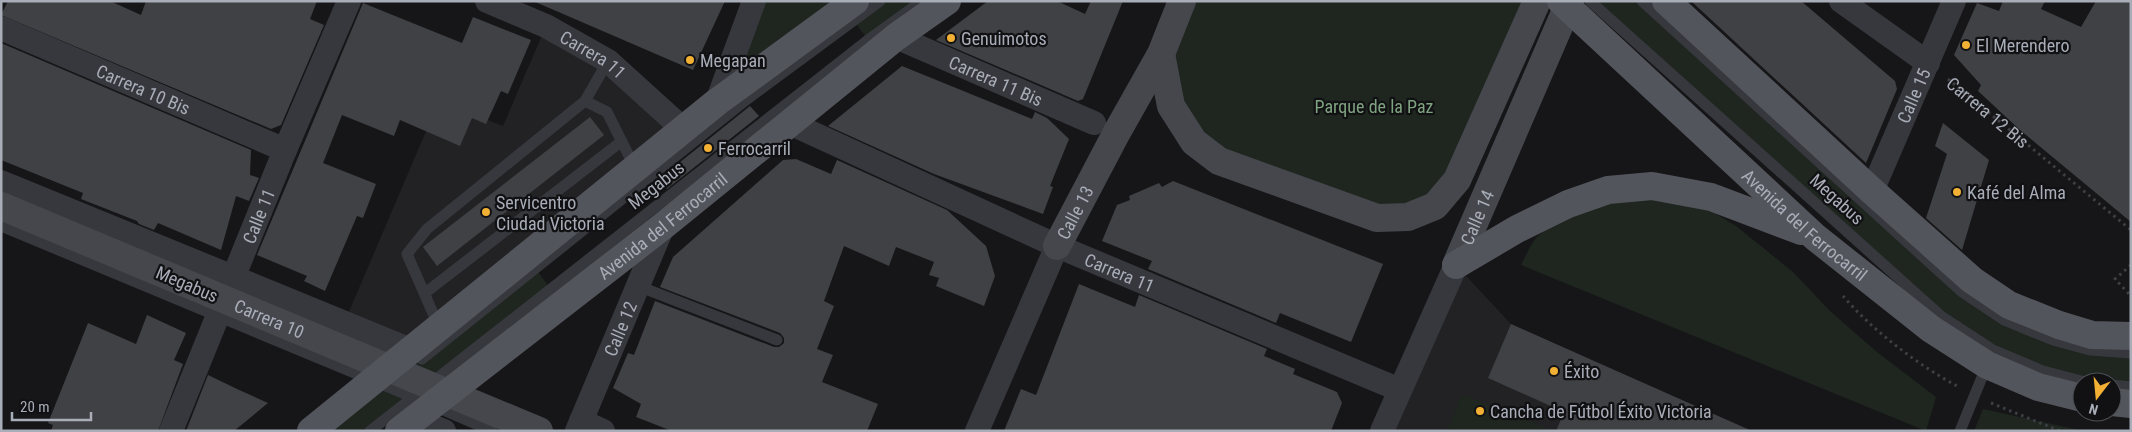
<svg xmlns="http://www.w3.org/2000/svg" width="2132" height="432" font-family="'Roboto Condensed',sans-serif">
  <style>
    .built { fill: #222225 }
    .green { fill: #1e261f }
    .building { fill: #404145 }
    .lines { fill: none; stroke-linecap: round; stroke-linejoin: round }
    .path { stroke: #3d3f44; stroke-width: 3; stroke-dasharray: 2.5 4; stroke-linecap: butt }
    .lane { stroke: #37383d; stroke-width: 11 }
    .street { stroke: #37383d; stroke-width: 24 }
    .secondary { stroke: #45474d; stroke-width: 28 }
    .primary { stroke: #53555c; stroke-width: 28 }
    .poi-dot { fill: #f2b134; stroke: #111113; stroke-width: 2 }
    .labels { text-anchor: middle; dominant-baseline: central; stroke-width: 4.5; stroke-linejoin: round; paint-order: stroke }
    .poi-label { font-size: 18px; fill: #a8adb8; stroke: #111113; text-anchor: start }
    .street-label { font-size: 18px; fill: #a8adb8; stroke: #111113 }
    .park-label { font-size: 18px; fill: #7fa381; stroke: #111113 }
  </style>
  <rect width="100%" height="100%" fill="#161618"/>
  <path class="built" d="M546,26L683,129L411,350L345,321L439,101L503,126Z
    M1456,265L1511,324L1752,431H1382Z"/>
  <path class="green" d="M754,1H855L717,102Z
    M880,1H922L868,40L854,21Z
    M1182,1H1536L1457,180L1408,217L1194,142L1161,54Z
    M1590,1H1642L1962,292L2131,353V387L2112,382H2085L2043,371L1941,316Z
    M1648,195L1711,211L1736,226L1793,272L1830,311L1877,352L1936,397L1926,431L1521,265C1526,256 1531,242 1539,235C1569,210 1611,203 1648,195Z
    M535,268L551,289L370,431H332Z
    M1462,394L1547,428L1546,431H1447Z
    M1983,409L2084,431H1974Z"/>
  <path class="building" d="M8,1H110L141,15L146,1H317L310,19L324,25L281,125L271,129L1,15Z
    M533,1H725L693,70Z
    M988,1H1057L1085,14L1091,1H1123L1083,99L1078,101L936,40Z
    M1691,1H1801L1895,81L1897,89L1866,163Z
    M2003,1H2045L2041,9L2081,27L2096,1H2131V222L2020,130L1978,91L1981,85L1954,55L1977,3L1999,11Z
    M363,3L462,43L473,17L531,40L508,94L501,91L486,124L472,118L460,146L400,120L394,136L342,115L323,163L376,184L363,218L357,216L325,291L304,281L307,276L257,255Z
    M1,43L251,150L250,175L259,178L249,201L236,196L221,250L158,223L154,230L139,224L137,221L81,199L83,193L1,160Z
    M902,66L1032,119L1035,112L1047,118L1069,139L1050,186L1053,187L1043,214L934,174L828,126Z
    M750,106L759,116L667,189L659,179Z
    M590,117L604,135L437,266L423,247Z
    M1943,123L1989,160L1962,250L1926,218L1947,154L1935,146Z
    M796,159L831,174L837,160L947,210L986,246L995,276L984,306L936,286L939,278L929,275L934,262L896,247L889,266L844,246L824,301L834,306L817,349L833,355L822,382L878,404L867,431H672L636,417L641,404L613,388L628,353L634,355L655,301L774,347H779L784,343V338L780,333L660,287L673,257L783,160Z
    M1173,181L1383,264L1351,342L1280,313L1276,323L1148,269L1152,261L1102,241L1117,205L1130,200L1129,196L1159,183L1162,187Z
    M1079,284L1135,307L1139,295L1267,349L1264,356L1295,369L1293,374L1337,392L1342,403L1331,431H1004L1021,389L1036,395Z
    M147,315L186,333L174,360L183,364L158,431H51L53,425L48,423L88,323L136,344Z
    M1511,324L1603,365L1752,431H1556L1564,412L1488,378Z
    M208,375L237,389L268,403L234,431H186Z"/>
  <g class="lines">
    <g class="path">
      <path id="s1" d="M1948,79L2131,230"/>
      <path d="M2131,265L2115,279L2131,296"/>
      <path d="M1843,296C1872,330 1919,366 1959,387"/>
      <path d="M1991,403L2060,431"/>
    </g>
    <path class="lane" d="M1590,1L1941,316L1993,350L2043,371L2085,382
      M1642,1L1962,292L2004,320L2053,340L2090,350L2131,353
      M585,101L608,61
      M1,226L417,399
      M638,286L777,340
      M425,293L622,141
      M439,327L407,254L427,229L585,101L607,112L635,168
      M422,359L746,100L880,1
      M2112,385L2131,387
      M434,406L492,431
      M370,431L868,40L922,1
      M1960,431L1987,365"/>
    <g class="street">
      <path id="s2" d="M487,1L546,26L608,61L683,129"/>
      <path d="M1841,1L1928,63"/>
      <path id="s3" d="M1,28L285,150"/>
      <path id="s4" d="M896,37L1094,123"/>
      <path d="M717,102L754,1"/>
      <path id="s5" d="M790,123L1057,246L1400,390"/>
      <path d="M1,182L411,350"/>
      <path id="s6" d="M1872,191L1954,1"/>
      <path d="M415,419L444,431"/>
      <path d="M581,421L603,431"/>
      <path id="s7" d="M171,431L285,150L349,1"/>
      <path id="s8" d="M577,431L663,226"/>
      <path d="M977,431L1057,246"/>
      <path d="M1382,431L1456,265"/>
    </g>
    <g class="secondary">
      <path d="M1161,54L1171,106L1194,142L1219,161L1377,218L1408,217L1435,206L1457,180L1537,1"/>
      <path id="s9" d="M1,206L539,431"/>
      <path id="s10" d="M1057,246L1117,132L1161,54L1182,1"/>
      <path id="s11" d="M1456,265L1570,1"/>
    </g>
    <g class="primary">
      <path id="s12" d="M1561,1L1815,237L1931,329L1987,365L2038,387L2082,398"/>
      <path d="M1666,1L1872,191L1972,280L2009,305L2059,325L2092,335L2131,336"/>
      <path d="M1456,265L1517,229L1568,204L1608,190L1652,186L1711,197L1801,231"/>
      <path d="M2112,402L2131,404"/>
      <path d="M311,431L717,102L855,1"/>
      <path id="s13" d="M399,431L663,226L896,37L947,1"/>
    </g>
  </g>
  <g class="poi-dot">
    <circle cx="951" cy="38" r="5"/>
    <circle cx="1966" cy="45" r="5"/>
    <circle cx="690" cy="60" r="5"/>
    <circle cx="708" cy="148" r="5"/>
    <circle cx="1957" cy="192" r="5"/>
    <circle cx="486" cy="212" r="5"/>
    <circle cx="1554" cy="371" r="5"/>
    <circle cx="1480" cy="411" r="5"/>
  </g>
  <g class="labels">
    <g class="poi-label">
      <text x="961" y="38">Genuimotos</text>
      <text x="1976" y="45">El Merendero</text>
      <text x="700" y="60">Megapan</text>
      <text x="718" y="148">Ferrocarril</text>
      <text x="1967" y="192">Kafé del Alma</text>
      <text x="496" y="202">Servicentro<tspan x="496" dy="21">Ciudad Victoria</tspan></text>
      <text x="1564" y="371">Éxito</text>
      <text x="1490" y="411">Cancha de Fútbol Éxito Victoria</text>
    </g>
    <g class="street-label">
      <text stroke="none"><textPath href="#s2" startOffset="119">Carrera 11</textPath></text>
      <text stroke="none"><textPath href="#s4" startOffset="109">Carrera 11 Bis</textPath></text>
      <text stroke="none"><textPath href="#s3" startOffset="155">Carrera 10 Bis</textPath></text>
      <text stroke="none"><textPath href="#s6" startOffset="104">Calle 15</textPath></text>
      <text stroke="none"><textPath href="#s1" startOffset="52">Carrera 12 Bis</textPath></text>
      <text transform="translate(656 185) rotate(-38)">Megabus</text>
      <text transform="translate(1837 199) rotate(42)">Megabus</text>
      <text stroke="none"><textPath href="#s10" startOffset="38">Calle 13</textPath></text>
      <text stroke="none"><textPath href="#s7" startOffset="232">Calle 11</textPath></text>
      <text stroke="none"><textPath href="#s11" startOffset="52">Calle 14</textPath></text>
      <text stroke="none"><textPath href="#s12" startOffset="331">Avenida del Ferrocarril</textPath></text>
      <text stroke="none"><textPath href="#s13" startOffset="334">Avenida del Ferrocarril</textPath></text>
      <text stroke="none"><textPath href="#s5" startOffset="362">Carrera 11</textPath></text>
      <text transform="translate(187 284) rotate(23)">Megabus</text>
      <text stroke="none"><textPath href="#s9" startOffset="291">Carrera 10</textPath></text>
      <text stroke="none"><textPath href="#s8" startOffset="111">Calle 12</textPath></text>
    </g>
    <g class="park-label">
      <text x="1374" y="106">Parque de la Paz</text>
    </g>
  </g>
  <rect width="2132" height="432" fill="none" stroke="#a8adb8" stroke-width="5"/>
  <g transform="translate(2097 397) rotate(196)"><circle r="24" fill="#111113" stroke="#4d4f55"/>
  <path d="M0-4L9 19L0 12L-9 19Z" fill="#f2b134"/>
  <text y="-8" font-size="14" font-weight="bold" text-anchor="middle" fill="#a8adb8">N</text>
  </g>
  <path d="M12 412v8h79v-8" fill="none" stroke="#a8adb8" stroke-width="2.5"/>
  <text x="20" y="412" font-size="15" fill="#a8adb8" stroke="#111113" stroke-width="4" paint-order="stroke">20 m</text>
</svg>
